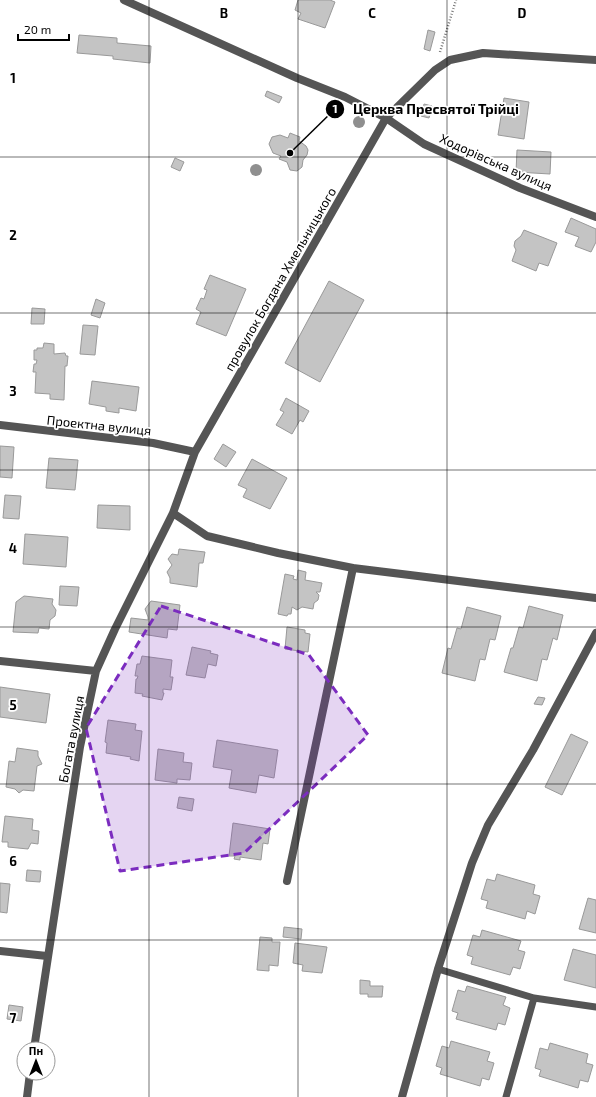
<svg xmlns="http://www.w3.org/2000/svg" width="596" height="1097" font-family="'Exo 2',sans-serif">
  <style>
    .building { fill: #c4c4c4; stroke: #999 }
    .lines { fill: none; stroke-linecap: round; stroke-linejoin: round }
    .path { stroke: #777; stroke-width: 2.5; stroke-dasharray: 1 2; stroke-linecap: butt }
    .lane { stroke: #555; stroke-width: 7 }
    .street { stroke: #555; stroke-width: 8 }
    .tree { fill: #8f8f8f }
    .marked { fill: #7b2cbf; fill-opacity: 0.2; stroke: #7b2cbf; stroke-width: 3; stroke-dasharray: 8 5; stroke-linejoin: round }
    .grid { fill: none; stroke: #000; stroke-width: 1; stroke-opacity: 0.55 }
    .labels { text-anchor: middle; dominant-baseline: central; stroke-width: 3.5; stroke-linejoin: round; paint-order: stroke }
    .street-label { font-size: 13px; fill: #000; stroke: #fff }
    .grid-label { font-size: 13px; text-anchor: middle; font-weight: bold; fill: #000; stroke: #fff; stroke-width: 3.5; stroke-linejoin: round; paint-order: stroke }
    .leader { fill: none; stroke: #000; stroke-width: 1.5 }
    .callout-dot { fill: #000; stroke: #fff; stroke-width: 1.5 }
    .mark-label { font-size: 12px; text-anchor: middle; font-weight: bold; fill: #fff }
    .callout-label { font-size: 14px; text-anchor: middle; font-weight: bold; fill: #000; stroke: #fff; stroke-width: 3.5; stroke-linejoin: round; paint-order: stroke }
  </style>
  <rect width="100%" height="100%" fill="#fff"/>
  <path class="building" d="M298,0H330L335,2L325,28L298,19L301,13L295,10Z
    M428,30L435,32L430,51L424,49Z
    M79,35L117,38V43L151,46L150,63L113,59V56L77,53Z
    M267,91L282,97L279,103L265,96Z
    M504,98L529,102L524,139L498,135Z
    M424,104L432,106L429,118L421,116Z
    M290,133L300,137L299,141L306,146L308,150L307,155L303,160L302,167L297,171L290,170L287,162L279,159L281,156L273,153L269,144L272,137L280,135L288,138Z
    M517,150L551,152L550,174L516,172Z
    M175,158L184,162L180,171L171,167Z
    M571,218L596,229V242L591,252L575,246L579,237L565,232Z
    M524,230L557,243L548,266L539,263L536,271L512,261L516,250L514,246L515,241L521,236Z
    M210,275L246,289L226,336L196,324L201,312L196,309L201,298L204,299L207,290L204,289Z
    M329,281L364,300L320,382L285,363Z
    M96,299L105,303L100,318L91,315Z
    M32,308L45,309L44,324H31Z
    M83,325L98,326L95,355L80,354Z
    M44,343L54,344V354L65,353L66,356H68L67,366H65L64,400L50,399V394L35,393L36,372H33L34,364H36L37,360H34V350H37V348H43Z
    M92,381L139,387L136,411L119,408V413L106,411V407L89,404Z
    M286,398L309,411L303,422L300,420L292,434L276,425L284,412L280,410Z
    M223,444L236,452L226,467L214,459Z
    M0,446L14,447L12,478L0,477Z
    M49,458L78,460L75,490L46,488Z
    M252,459L287,478L270,509L243,497L247,489L238,485Z
    M5,495L21,496L19,519L3,518Z
    M98,505L130,506V530L97,528Z
    M25,534L68,537L66,567L23,564Z
    M179,549L205,552L203,563H199L197,587L170,583V578L167,572L172,565L168,559L172,554L178,555Z
    M298,570L306,572L305,580L322,583L320,592H316L319,595L318,600L314,603L313,609L302,607L297,610L292,607L291,614H288L287,616L278,614L285,574L294,576L293,579L297,580Z
    M60,586L79,587L77,606L59,605Z
    M24,596L53,599L52,604L56,610L55,616L50,620L49,629L39,628L38,633L13,632L16,602Z
    M151,601L180,605L177,630L168,629L167,638L129,632L131,618L148,620V617L145,609Z
    M529,606L563,615L557,640L553,638L547,660L542,659L537,681L504,672L511,648H513L519,627L523,628Z
    M467,607L501,616L495,640L490,639L485,660L480,659L475,681L442,673L448,648L451,649L457,628L461,629Z
    M287,627L305,630V633L310,634L308,652L285,649Z
    M192,647L211,651L210,653L218,655L216,666L208,664L205,678L186,675Z
    M142,656L172,660L170,677H173L171,690L163,689V693H164L162,700L142,696L143,694L135,693L136,679H137L138,676H135L137,664H140Z
    M0,687L50,694L46,723L0,717Z
    M538,697L545,698L542,705L534,704Z
    M108,720L136,724L135,730L142,731L139,761L130,759L131,757L106,753L107,743L105,742Z
    M571,734L588,742L562,795L545,787Z
    M217,740L278,750L274,778L259,775L256,793L229,788L232,770L213,767Z
    M17,748L38,751V756L42,764L37,766L34,791L23,790L19,793L15,789L6,787L9,761L15,762Z
    M158,749L184,753L183,762L192,763L190,780L177,779V783L155,780Z
    M179,797L194,799L192,811L177,808Z
    M5,816L33,819L32,830L39,831L38,844L31,843L28,849L8,847V842H2Z
    M233,823L270,829L268,844L263,843L261,860L240,857V860L234,859L235,856H229Z
    M27,870L41,871L40,882L26,881Z
    M497,874L535,885L533,894L540,896L535,914L527,911L525,919L486,908L488,901L481,899L487,879L495,881Z
    M0,883L10,884L7,913L0,912Z
    M588,898L596,900V933L579,929Z
    M284,927L302,929L301,939L283,937Z
    M482,930L521,941L518,950L525,952L520,969L513,967L510,975L471,964L473,957L467,955L473,935L480,937Z
    M260,937L272,938V942H280L278,966L269,965V971L257,970Z
    M295,943L327,947L322,973L302,971L303,965L293,963Z
    M573,949L596,955V988L564,980Z
    M360,980L370,981V986H383L382,997H368V994H360Z
    M467,986L506,997L503,1005L510,1008L505,1025L498,1023L496,1030L456,1019L458,1013L452,1011L458,990L465,992Z
    M9,1005L23,1007L21,1021L7,1019Z
    M451,1041L490,1052L487,1061L494,1063L489,1080L482,1078L480,1086L440,1074L442,1068L436,1066L442,1046L449,1048Z
    M550,1043L588,1054L586,1063L593,1065L588,1082L580,1080L578,1088L539,1076L541,1070L535,1068L540,1048L548,1050Z"/>
  <g class="lines">
    <path class="path" d="M440,52L456,0"/>
    <path class="lane" d="M438,969L534,998L596,1007
      M506,1097L534,998"/>
    <path class="street" d="M124,0L297,78L345,97L386,118L424,144L520,188L596,217
      M0,425L153,443L195,452
      M173,513L207,536L278,553L353,568L596,598
      M0,661L96,671
      M287,881L353,568
      M0,951L47,956
      M34,1049L80,747L96,671L115,629L173,513L195,452L386,118L435,70L450,60L483,53L596,60
      M27,1097L30,1073
      M402,1097L438,969L472,863L488,825L533,750L596,633"/>
  </g>
  <g class="tree">
    <circle cx="359" cy="122" r="6"/>
    <circle cx="256" cy="170" r="6"/>
  </g>
  <path class="marked" d="M161,606L309,655L368,735L244,853L120,871L86,728Z"/>
  <path class="grid" d="M149,0V1097M298,0V1097M447,0V1097M0,157H596M0,313H596M0,470H596M0,627H596M0,784H596M0,940H596"/>
  <g class="labels">
    <g class="street-label">
      <text transform="translate(496 162) rotate(24)">Ходорівська вулиця</text>
      <text transform="translate(280 279) rotate(-60)">провулок Богдана Хмельницького</text>
      <text transform="translate(99 425) rotate(6)">Проектна вулиця</text>
      <text transform="translate(71 739) rotate(-79)">Богата вулиця</text>
    </g>
  </g>
  <g class="grid-label">
    <text x="224" y="18">B</text>
    <text x="372" y="18">C</text>
    <text x="522" y="18">D</text>
    <text x="13" y="83">1</text>
    <text x="13" y="240">2</text>
    <text x="13" y="396">3</text>
    <text x="13" y="553">4</text>
    <text x="13" y="710">5</text>
    <text x="13" y="866">6</text>
    <text x="13" y="1023">7</text>
  </g>
  <path class="leader" d="M290 153L335 109"/>
  <g class="callout-dot">
    <circle cx="290" cy="153" r="4"/>
    <circle cx="335" cy="109" r="10"/>
  </g>
  <g class="mark-label">
    <text x="335" y="113">1</text>
  </g>
  <g class="callout-label">
    <text x="436" y="114">Церква Пресвятої Трійці</text>
  </g>
  <g transform="translate(36 1061)"><circle r="19" fill="#ffffff" stroke="#999999"/>
  <path d="M0-3L7 15L0 10L-7 15Z" fill="#000000"/>
  <text y="-6" font-size="11" font-weight="bold" text-anchor="middle" fill="#000000">Пн</text>
  </g>
  <path d="M18 34v6h51v-6" fill="none" stroke="#000000" stroke-width="2"/>
  <text x="24" y="34" font-size="12" fill="#000000" stroke="#ffffff" stroke-width="3" paint-order="stroke">20 m</text>
</svg>
